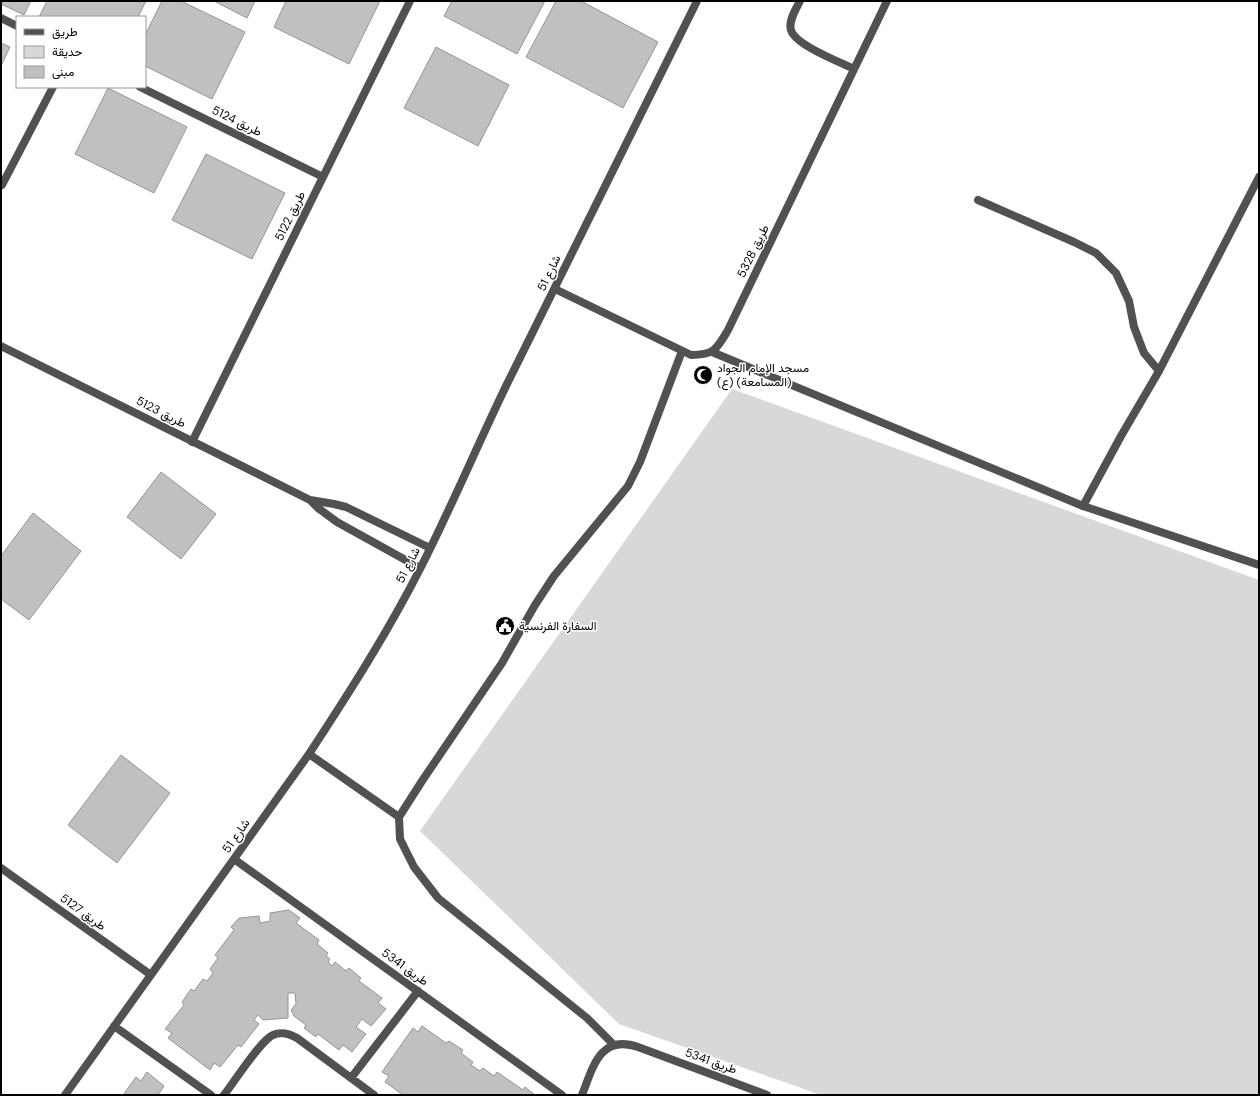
<svg xmlns="http://www.w3.org/2000/svg" width="1260" height="1096" font-family="'DM Sans',Vazirmatn,sans-serif">
  <style>
    .green { fill: #d8d8d8 }
    .building { fill: #c0c0c0; stroke: #959595 }
    .lines { fill: none; stroke-linecap: round; stroke-linejoin: round }
    .lane { stroke: #515151; stroke-width: 8 }
    .street { stroke: #515151; stroke-width: 8 }
    .labels { text-anchor: middle; dominant-baseline: central; stroke-width: 3; stroke-linejoin: round; paint-order: stroke }
    .street-label { font-size: 12px; fill: #000; stroke: #fff }
    .poi-label { font-size: 12px; fill: #000; stroke: #fff; text-anchor: start }
  </style>
  <rect width="100%" height="100%" fill="#fff"/>
  <path class="green" d="M732,389L1259,580V1095H821L619,1024L420,831Z"/>
  <path class="building" d="M1,1H31L24,15L1,4Z
    M47,1H146L138,17H39Z
    M162,1H181L245,32L212,99L145,66V35Z
    M214,1H255L247,18Z
    M286,1H380L349,64L274,27Z
    M452,1H545L517,54L444,16Z
    M556,1H581L658,42L623,108L526,57Z
    M1,43L10,47L1,66Z
    M436,47L509,85L478,146L404,108Z
    M108,88L187,127L154,193L75,154Z
    M206,154L285,193L252,259L172,220Z
    M161,472L216,514L181,559L127,517Z
    M33,513L81,551L29,620L1,599V556Z
    M121,755L170,793L117,863L68,825Z
    M289,910L300,918L296,923L319,940L317,944L328,953L326,956L330,959L328,962L332,966L335,962L346,971L349,968L361,978L359,981L382,998L378,1003L386,1009L371,1026L362,1019L356,1027L366,1034L352,1052L343,1045L339,1050L318,1034L316,1037L304,1028L306,1025L294,1016L291,1010L296,1004L295,993H288V1018L263,1020L258,1015L254,1020L259,1024L241,1047L238,1045L220,1067L214,1063L210,1070L168,1038L172,1033L165,1029L184,1005L182,1002L191,989L194,991L203,979L207,981L213,973L210,969L218,958L215,955L234,930L231,927L239,918L259,916L260,923L270,921V913Z
    M422,1026L446,1043L449,1041L463,1050L461,1053L473,1062L471,1065L480,1071L483,1068L494,1076L497,1072L523,1090L525,1087L535,1095H403L385,1082L389,1076L382,1072L413,1028L418,1032Z
    M147,1072L164,1086L158,1095H123L136,1077L141,1081Z"/>
  <g class="lines">
    <path class="lane" d="M978,200L1074,242L1096,253L1116,273L1129,301L1134,327L1144,353L1159,371
      M1083,506L1121,436L1159,371L1259,177"/>
    <path class="street" d="M800,1C796,9 788,21 791,30C795,45 840,62 854,69
      M1,18L17,26
      M140,87L323,177
      M2,185L53,87
      M555,289L691,355C714,355 717,349 728,330L887,1
      M1,346L310,500L318,508L337,522L420,568
      M712,352L1083,506L1259,565
      M192,442L410,1
      M310,500L334,504L346,507L430,548
      M309,754L399,817
      M234,859L562,1095
      M1,868L151,975
      M114,1026L211,1095
      M614,1045L587,1018L438,898L414,867L400,839L399,817L422,781L502,663L535,605L554,576L628,486L640,462L682,351
      M351,1078L418,991
      M65,1095L309,754C349,693 388,632 421,567C451,508 477,446 506,386C569,258 634,129 697,1
      M224,1095C234,1082 261,1040 273,1035C282,1031 290,1034 297,1038L374,1095
      M582,1095C593,1067 600,1034 638,1047L767,1095"/>
  </g>
  <defs>
    <symbol id="mosque-disc" viewBox="-11 -11 22 22"><circle r="9.5" fill="#000" stroke="#fff"/><path d="M3.5-4.9A6 6 0 1 0 3.5 4.9A5 5 0 1 1 3.5-4.9Z" fill="#fff"/></symbol>
    <symbol id="civic-disc" viewBox="-11 -11 22 22"><circle r="9.5" fill="#000" stroke="#fff"/><path d="M-.6-6.5H3V-4.5H.6V-3L4-1V1h2V6H-6V1h2V-1L-.6-3ZM-1.2 2.5V6h2.4V2.5Z" fill="#fff"/></symbol>
  </defs>
  <g fill-rule="evenodd">
    <use href="#mosque-disc" x="692" y="364" width="22" height="22"/>
    <use href="#civic-disc" x="494" y="615" width="22" height="22"/>
  </g>
  <g class="labels">
    <g class="street-label">
      <text transform="translate(237 121) rotate(26)">طريق 5124</text>
      <text transform="translate(290 216) rotate(-64)">طريق 5122</text>
      <text transform="translate(753 251) rotate(-64)">طريق 5328</text>
      <text transform="translate(549 273) rotate(-64)">شارع 51</text>
      <text transform="translate(161 412) rotate(27)">طريق 5123</text>
      <text transform="translate(408 565) rotate(-63)">شارع 51</text>
      <text transform="translate(236 836) rotate(-55)">شارع 51</text>
      <text transform="translate(83 912) rotate(36)">طريق 5127</text>
      <text transform="translate(405 967) rotate(36)">طريق 5341</text>
      <text transform="translate(711 1061) rotate(20)">طريق 5341</text>
    </g>
    <g class="poi-label">
      <text x="717" y="368">مسجد الإمام الجواد<tspan x="717" dy="14">(ع) (المسامعة)</tspan></text>
      <text x="519" y="626">السفارة الفرنسية</text>
    </g>
  </g>
  <rect width="1260" height="1096" fill="none" stroke="#000000" stroke-width="4"/>
  <rect x="16" y="16" width="130" height="72" fill="#ffffff" stroke="#999999"/>
  <rect x="24" y="29" width="20" height="6" fill="#515151" stroke="#999999"/>
  <text x="52" y="36" font-size="12" fill="#000000">طريق</text>
  <rect x="24" y="46" width="20" height="12" fill="#d8d8d8" stroke="#999999"/>
  <text x="52" y="56" font-size="12" fill="#000000">حديقة</text>
  <rect x="24" y="66" width="20" height="12" fill="#c0c0c0" stroke="#999999"/>
  <text x="52" y="76" font-size="12" fill="#000000">مبنى</text>
</svg>
